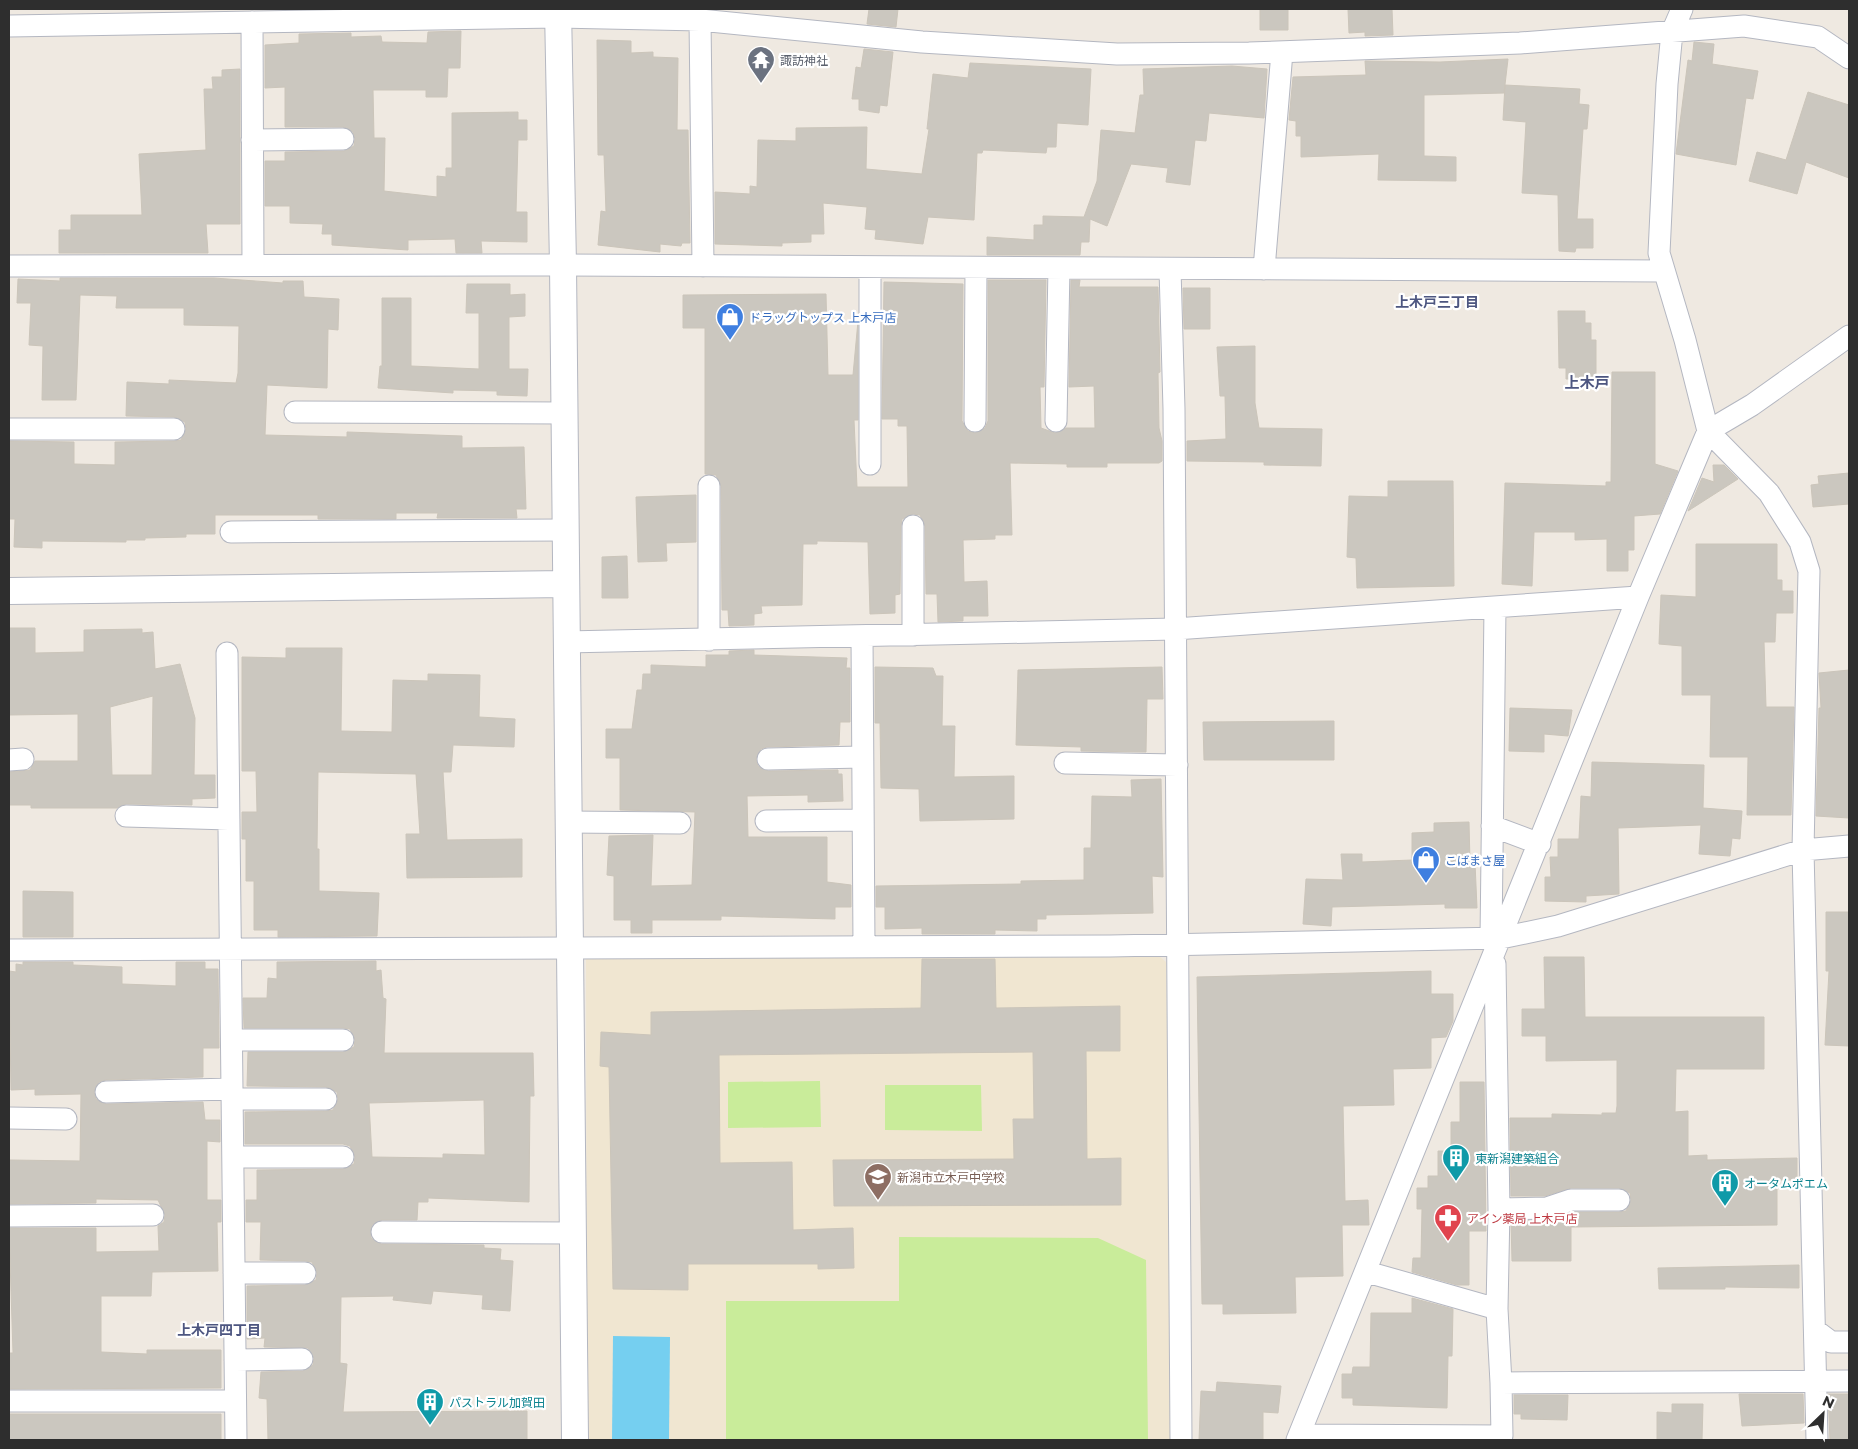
<svg xmlns="http://www.w3.org/2000/svg" width="1858" height="1449" font-family="Montserrat,'Noto Sans JP',sans-serif">
  <style>
    .education { fill: #f0e6d1 }
    .pitch { fill: #c9ec9a }
    .water { fill: #75cff0 }
    .building { fill: #cbc7bf; stroke: #cbc5ba; fill-rule: evenodd }
    .lines { fill: none; stroke-linecap: round; stroke-linejoin: round }
    .minor-casing { stroke: #b4b7c1; stroke-width: 23 }
    .tertiary-casing { stroke: #b4b7c1; stroke-width: 28 }
    .minor { stroke: #fff; stroke-width: 21 }
    .tertiary { stroke: #fff; stroke-width: 26 }
    .labels { text-anchor: middle; dominant-baseline: central; stroke-width: 4.5; stroke-linejoin: round; paint-order: stroke }
    .worship-label { font-size: 12px; fill: #5b616d; stroke: #fff; text-anchor: start }
    .shop-label { font-size: 12px; fill: #366cbe; stroke: #fff; text-anchor: start }
    .culture-label { font-size: 12px; fill: #0d838f; stroke: #fff; text-anchor: start }
    .education-label { font-size: 12px; fill: #785e54; stroke: #fff; text-anchor: start }
    .health-label { font-size: 12px; fill: #be3a42; stroke: #fff; text-anchor: start }
    .neighbourhood-label { font-size: 14px; font-weight: bold; fill: #4d5680; stroke: #fff }
    .quarter-label { font-size: 15px; font-weight: bold; fill: #4d5680; stroke: #fff }
  </style>
  <rect width="100%" height="100%" fill="#efe9e1"/>
  <path class="education" d="M586,954L1159,956L1166,962L1173,1440H587Z"/>
  <path class="pitch" d="M820,1081L821,1127L728,1128V1082Z
    M885,1085H981L982,1131L885,1130Z
    M899,1237L1098,1238L1146,1260L1148,1440H726V1301H899Z"/>
  <path class="water" d="M613,1336L670,1337L669,1440H612Z"/>
  <path class="building" d="M869,9H898L896,27L867,24Z
    M1260,9H1288V30H1260Z
    M1348,9H1392L1393,35L1365,36V32L1349,33Z
    M461,31L460,68H448L447,97H426V90H373L374,138H385L384,191L437,197V176L446,177V168H452V113L518,112V120H527V140H518L516,212H527V242L481,241L482,253H456L455,239L408,240V250L332,245V234H322L323,224L290,223V206H265V161H285V152L344,151L354,146L355,139L353,132L343,127H285V87L265,88V45L299,43V34L351,33V37L381,36L382,42L427,43L428,32Z
    M597,40L631,41V53L653,52V57L678,58L677,130H688L690,243H682L681,246L660,244V252L598,245L601,211L606,212L604,155H598Z
    M1694,42L1714,44L1712,64L1758,71L1753,99L1746,98L1736,165L1676,154L1688,60L1692,61Z
    M864,49L893,52L887,106L880,105L879,113L859,110V99H852L856,67L861,68Z
    M1508,59L1504,93L1424,95V156L1456,157V181L1378,180L1379,154L1301,157V136H1296V121L1289,120L1293,77L1366,75L1365,61L1440,62Z
    M970,63L1091,69L1088,125L1057,123L1056,147H1047L1046,153L983,150L982,153H977L974,220L928,217L923,244L875,239L876,230L865,229L867,207L823,203L824,234H811V242L782,243V246L715,244V192L750,194V186L757,187L758,140L796,141V128L867,127L866,169L922,174L929,129H927L933,74L968,78Z
    M1232,66L1267,69L1264,118L1209,113L1206,141L1195,140L1190,185L1166,182L1168,168L1131,164L1107,226L1090,219L1089,242H1081L1080,255H987V237L1034,240V225H1043V216L1084,217L1097,181L1101,130L1135,133L1140,95H1144L1143,69Z
    M240,69V224H206L208,253H59V230H71V215H142L139,154L206,150L204,89H213L212,77H222V70Z
    M1505,85L1580,89L1579,104L1589,105L1587,129H1583L1577,219H1593V248H1576L1575,252L1559,251L1558,195L1522,193L1526,122L1503,120Z
    M1808,92L1849,105V178L1806,162L1797,194L1749,181L1757,152L1786,160Z
    M60,278H214L283,283V281H303L304,297L339,299L338,330L328,329L327,388L267,385L265,435L347,437V432L462,436V448L524,447L526,509H516L517,518H437L438,513H396V519H318V515H215V534H186V537L145,538V540H126V542L42,541V548L14,547L15,519H9V441L74,442V464L115,465V442L174,441L181,440L186,429L185,422L174,417L126,416L127,382L169,384V380L236,383L238,373L239,326L184,325V308H116L117,296L80,295L76,400H42L43,346L29,345L31,303H17L18,279L60,281Z
    M988,280H1046L1044,387H1040L1041,428L1055,433L1066,428H1095L1094,386L1069,387L1071,280H1080L1079,287H1158L1160,372L1158,373L1159,428L1162,441V461L1159,463H1107V467H1067V464L1010,463L1012,535H995V539L963,540L964,582L987,581L988,616H963V621L938,622L937,594H926L925,526L920,515L913,514L902,519L901,526L900,594L895,595V613L870,614L868,542L817,541V544H803L802,605L761,606L762,613L754,614V625L729,626L728,610H722L721,486L716,475L705,474V328H683V295L826,294L828,375H853L858,321V420H854L857,487H908L907,426H898V419H882L884,282L963,284L962,421L968,431L975,433L985,428L988,421Z
    M467,284H510V295L525,294V316L509,317V369H528L527,396L497,395V391L453,390V393L378,388L380,366H382V298H411V366L479,369V313H466Z
    M1183,288H1210V329H1184Z
    M1558,311H1585V323H1591V340H1596V379H1566V368H1559Z
    M1255,346V403L1259,428L1322,429L1321,466L1264,465V462L1187,461V441L1226,439L1225,396H1220L1217,347Z
    M1612,372H1655V464L1678,471L1660,514L1634,516V550H1628V571H1607V539L1575,540V532H1534L1532,586L1502,584L1505,483L1606,486V482H1611Z
    M1713,465H1724L1738,479L1688,511L1702,478L1714,482Z
    M1849,473V504L1813,507L1811,485L1819,484L1818,476Z
    M1388,481H1453L1454,586L1357,588L1356,558L1347,557L1349,496L1388,497Z
    M696,495V542L666,543L667,561L638,562L636,497Z
    M1696,544H1777V580H1782V591H1793V613H1776L1775,642H1764L1766,707H1794L1791,815H1747L1748,757H1710L1711,695H1682V646L1659,644L1661,595L1696,597Z
    M627,556L628,598H602V557Z
    M9,628H35V653L84,652V630L142,629V633L153,632L155,669L180,664L195,718L194,775H215V798L192,799V805L126,804L117,808H31V805H9V772L30,770L35,761H78V714L9,715ZM153,696L152,775H112L110,707Z
    M286,648H342L341,731L392,732L393,680L428,681V674L480,675L479,717L515,719L514,747L453,745L451,772H443L447,840L522,839V877L407,878L406,834H420L416,774L318,772L317,849H319V891L379,893L377,936L278,937V930H254V881H246V839H242V812H257L256,771H242V657L286,658Z
    M754,650V655L847,658L846,668H850V722H840L839,745L767,747L761,749L756,759L758,766L768,771L838,770V774H842L843,801L808,802V795L747,796L748,837H827V882L851,885V907H835V919L721,916V920H652V933H631V920H614V876L607,875L609,836L653,835L651,886L692,885L695,812L620,810V758H606V729H632L637,690H642L643,674H651V665L706,667V655H729V651Z
    M875,667L933,668L936,676H943L942,726H955L954,777L1014,776V819L920,821L919,789L881,788L880,723H875Z
    M1162,667L1163,699H1147L1146,752L1081,751V747L1016,745L1018,670Z
    M1849,670V818L1816,816L1819,708H1821L1819,673Z
    M1510,708L1572,710L1568,736L1544,734V752L1509,751Z
    M1334,721V760H1204L1203,722Z
    M1592,762L1704,765L1703,808L1742,811L1740,839L1732,838L1730,856L1699,854L1701,825L1618,828L1619,894L1586,896V902L1545,901V877H1551L1550,857H1558V839H1579L1581,796L1591,797Z
    M1161,779L1163,877L1152,876L1153,913L1046,915V919H1037V931L995,930V934H922V928L885,929V907H876V886L1021,884V881L1084,880V848H1091L1092,796L1132,797L1131,780Z
    M1469,822L1470,863H1475L1477,908H1445V904L1332,907L1331,926L1303,924L1306,879L1343,880L1341,854H1362V862L1412,860V833L1434,832V823Z
    M23,891L73,892V937H23Z
    M1826,912H1849V1046L1825,1045L1829,971H1826Z
    M1544,957H1584L1585,1017H1764V1069H1676L1675,1112L1688,1111V1156L1707,1155V1160L1797,1158V1180H1777V1225L1571,1227V1261H1512L1511,1221L1548,1220L1573,1212H1619L1626,1211L1631,1200L1630,1193L1619,1188H1571L1545,1196H1511L1510,1118H1552V1114L1602,1115V1113H1616L1617,1106V1060L1546,1061V1036H1522V1009H1545Z
    M922,959H995L996,1008L1120,1006V1051H1086L1087,1159L1121,1158V1205L834,1206L833,1160L1014,1159L1013,1119H1034L1033,1052L719,1055L720,1163L792,1162L793,1230L853,1228L854,1268L818,1269V1264H688V1290L613,1289L609,1067L600,1066L601,1032L651,1035V1012L921,1008Z
    M376,961V971L381,970L383,998L386,999L384,1053H533L534,1096H530L529,1202L428,1198V1202H418L417,1220H382L372,1225L371,1238L381,1244L484,1245V1248L501,1249L500,1260L513,1261L510,1311L482,1309L483,1295L433,1291L431,1304L393,1300L394,1296L341,1297L340,1363L347,1364L343,1412L527,1411V1440H268L267,1399L259,1398L261,1372L303,1371L313,1365L314,1358L308,1348L264,1347L265,1338L247,1339V1286L305,1285L316,1280L317,1273L312,1262L305,1261L260,1260L261,1222H246V1200H257V1170L343,1169L354,1164L355,1157L350,1146L343,1144H245V1112L326,1111L333,1110L338,1099L337,1092L326,1087L247,1086L248,1052H343L354,1047L355,1040L350,1029L343,1028H244L243,998H267L268,978L277,979V962ZM484,1100L485,1155L443,1154V1158L372,1157L369,1103Z
    M23,962H73V965L122,967V984L176,986V962H205V969H218L219,1048H203V1077L106,1080L99,1082L94,1092L96,1099L106,1104L203,1102L205,1120H220V1142L207,1141V1200H221V1222H217L218,1271L152,1272L151,1296H101V1352L147,1354V1350H221V1388L9,1389V1353H13L9,1228H96V1252L159,1251L158,1226L164,1222L165,1215L158,1200L96,1199V1203L9,1204V1160L80,1161L81,1094L35,1095V1089L11,1090L9,971L16,972V964L23,965Z
    M1431,971V994H1453V1021L1446,1037L1431,1038V1068L1393,1069L1394,1105L1343,1106L1345,1201L1368,1200L1369,1225H1342L1343,1276L1295,1277L1296,1313L1223,1314V1304H1202L1197,977Z
    M1460,1082H1484L1486,1231H1469V1285H1457L1412,1272L1413,1258H1421L1422,1209H1417V1188H1428V1176H1438V1151H1451V1122H1460Z
    M1799,1265V1288L1725,1287V1289H1659L1658,1268Z
    M1412,1298L1453,1309L1452,1356H1448L1447,1408L1353,1405V1398H1342V1374H1352L1353,1367H1370L1371,1313H1412Z
    M1217,1382L1281,1386L1278,1413L1263,1412V1440H1199L1201,1391L1216,1392Z
    M1739,1394H1803L1804,1423L1742,1426Z
    M1849,1394V1440H1830L1828,1394Z
    M1514,1395H1568L1567,1420L1521,1419V1414H1514Z
    M1672,1404H1703L1702,1440H1657V1412L1672,1413Z
    M9,1414H221V1440H9Z"/>
  <g class="lines">
    <defs>
      <path id="minor" d="M1682,9L1672,32L1667,84L1659,253L1685,340L1708,431L1769,493L1800,542L1809,571L1803,850L1817,1440
        M700,20L703,266
        M252,22L253,265
        M9,26L558,17L700,20L922,42L1117,54L1249,53L1520,43L1744,26L1818,37L1849,58
        M252,140L343,139
        M9,266L563,265L1664,271
        M870,267V464
        M1170,269L1174,409L1181,1440
        M1264,269L1282,52
        M295,412L564,413
        M975,421L976,268
        M1056,421L1059,268
        M9,429H174
        M709,486V640
        M231,532L565,530
        M913,635V526
        M862,636L864,946
        M566,642L1175,629L1638,597
        M227,653L236,1440
        M768,759L862,757
        M9,760L23,759
        M1065,763L1177,765
        M126,816L229,819
        M766,821L863,820
        M568,822L680,823
        M1492,826L1540,844
        M1491,938L1495,607
        M9,950L1110,946L1501,938L1558,926L1803,850L1849,846
        M1495,964L1499,1209L1497,1309L1501,1383
        M232,1040H343
        M106,1092L232,1089
        M233,1099H326
        M9,1118L66,1119
        M233,1157H343
        M1499,1209L1547,1208L1571,1200H1619
        M9,1216L153,1215
        M382,1232L573,1233
        M1367,1272L1497,1309
        M234,1273H305
        M1815,1330L1831,1342H1849
        M235,1360L302,1359
        M9,1401H235
        M1299,1435L1502,1436L1501,1383L1849,1381
        M1297,1440L1638,597L1708,431L1752,405L1849,336"/>
      <path id="tertiary" d="M558,9L563,265L575,1440
        M9,591L565,584"/>
    </defs>
    <use href="#minor" class="minor-casing"/>
    <use href="#tertiary" class="tertiary-casing"/>
    <use href="#minor" class="minor"/>
    <use href="#tertiary" class="tertiary"/>
  </g>
  <defs>
    <symbol id="temple-pin" viewBox="-11 -11 22 30"><path d="M0 17L-7.5 6A9.5 9.5 0 1 1 7.5 6Z" fill="#6b7280" stroke="#fff"/><path d="M0-6L5-2H3V0L6.5 2.5H4V6H1.5V3h-3V6H-4V2.5H-6.5L-3 0V-2H-5Z" fill="#fff"/></symbol>
    <symbol id="shop-pin" viewBox="-11 -11 22 30"><path d="M0 17L-7.5 6A9.5 9.5 0 1 1 7.5 6Z" fill="#3f7fe0" stroke="#fff"/><path d="M-5-2.5h2.3a2.7 3.5 0 0 1 5.4 0H5L5.5 6h-11ZM-1.5-2.5h3a1.5 2.3 0 0 0-3 0Z" fill="#fff"/></symbol>
    <symbol id="building-pin" viewBox="-11 -11 22 30"><path d="M0 17L-7.5 6A9.5 9.5 0 1 1 7.5 6Z" fill="#0f9aa8" stroke="#fff"/><path d="M-4-6H4V6H1V3H-1V6H-4ZM-2.5-4.3h1.7v1.8h-1.7ZM.8-4.3h1.7v1.8H.8ZM-2.5-1h1.7V.8h-1.7ZM.8-1h1.7V.8H.8Z" fill="#fff"/></symbol>
    <symbol id="school-pin" viewBox="-11 -11 22 30"><path d="M0 17L-7.5 6A9.5 9.5 0 1 1 7.5 6Z" fill="#8d6e63" stroke="#fff"/><path d="M0-5L7-2L0 1L-7-2ZM-4 1L0 2.5L4 1V4Q0 6-4 4Z" fill="#fff"/></symbol>
    <symbol id="pharmacy-pin" viewBox="-11 -11 22 30"><path d="M0 17L-7.5 6A9.5 9.5 0 1 1 7.5 6Z" fill="#e0444e" stroke="#fff"/><path d="M-2-6h4v4h4v4h-4v4h-4v-4h-4v-4h4Z" fill="#fff"/></symbol>
  </defs>
  <g fill-rule="evenodd">
    <use href="#temple-pin" x="745" y="44" width="32" height="43"/>
    <use href="#shop-pin" x="714" y="301" width="32" height="43"/>
    <use href="#shop-pin" x="1410" y="844" width="32" height="43"/>
    <use href="#building-pin" x="1440" y="1142" width="32" height="43"/>
    <use href="#school-pin" x="862" y="1161" width="32" height="43"/>
    <use href="#building-pin" x="1709" y="1167" width="32" height="43"/>
    <use href="#pharmacy-pin" x="1432" y="1202" width="32" height="43"/>
    <use href="#building-pin" x="414" y="1386" width="32" height="43"/>
  </g>
  <g class="labels">
    <g class="worship-label">
      <text x="780" y="60">諏訪神社</text>
    </g>
    <g class="shop-label">
      <text x="749" y="317">ドラッグトップス 上木戸店</text>
      <text x="1445" y="860">こばまさ屋</text>
    </g>
    <g class="culture-label">
      <text x="1475" y="1158">東新潟建築組合</text>
      <text x="1744" y="1183">オータムポエム</text>
      <text x="449" y="1402">パストラル加賀田</text>
    </g>
    <g class="education-label">
      <text x="897" y="1177">新潟市立木戸中学校</text>
    </g>
    <g class="health-label">
      <text x="1467" y="1218">アイン薬局 上木戸店</text>
    </g>
    <g class="neighbourhood-label">
      <text x="1437" y="302">上木戸三丁目</text>
      <text x="219" y="1330">上木戸四丁目</text>
    </g>
    <g class="quarter-label">
      <text x="1587" y="382">上木戸</text>
    </g>
  </g>
  <rect width="1858" height="1449" fill="none" stroke="#2e2e2e" stroke-width="20"/>
  <g transform="translate(1823 1414) rotate(25)" stroke="#ffffff" stroke-width="4" paint-order="stroke">
  <path d="M0-4L9 19L0 12L-9 19Z" fill="#2e2e2e"/>
  <text y="-8" font-size="14" font-weight="bold" text-anchor="middle" fill="#2e2e2e">N</text>
  </g>
</svg>
